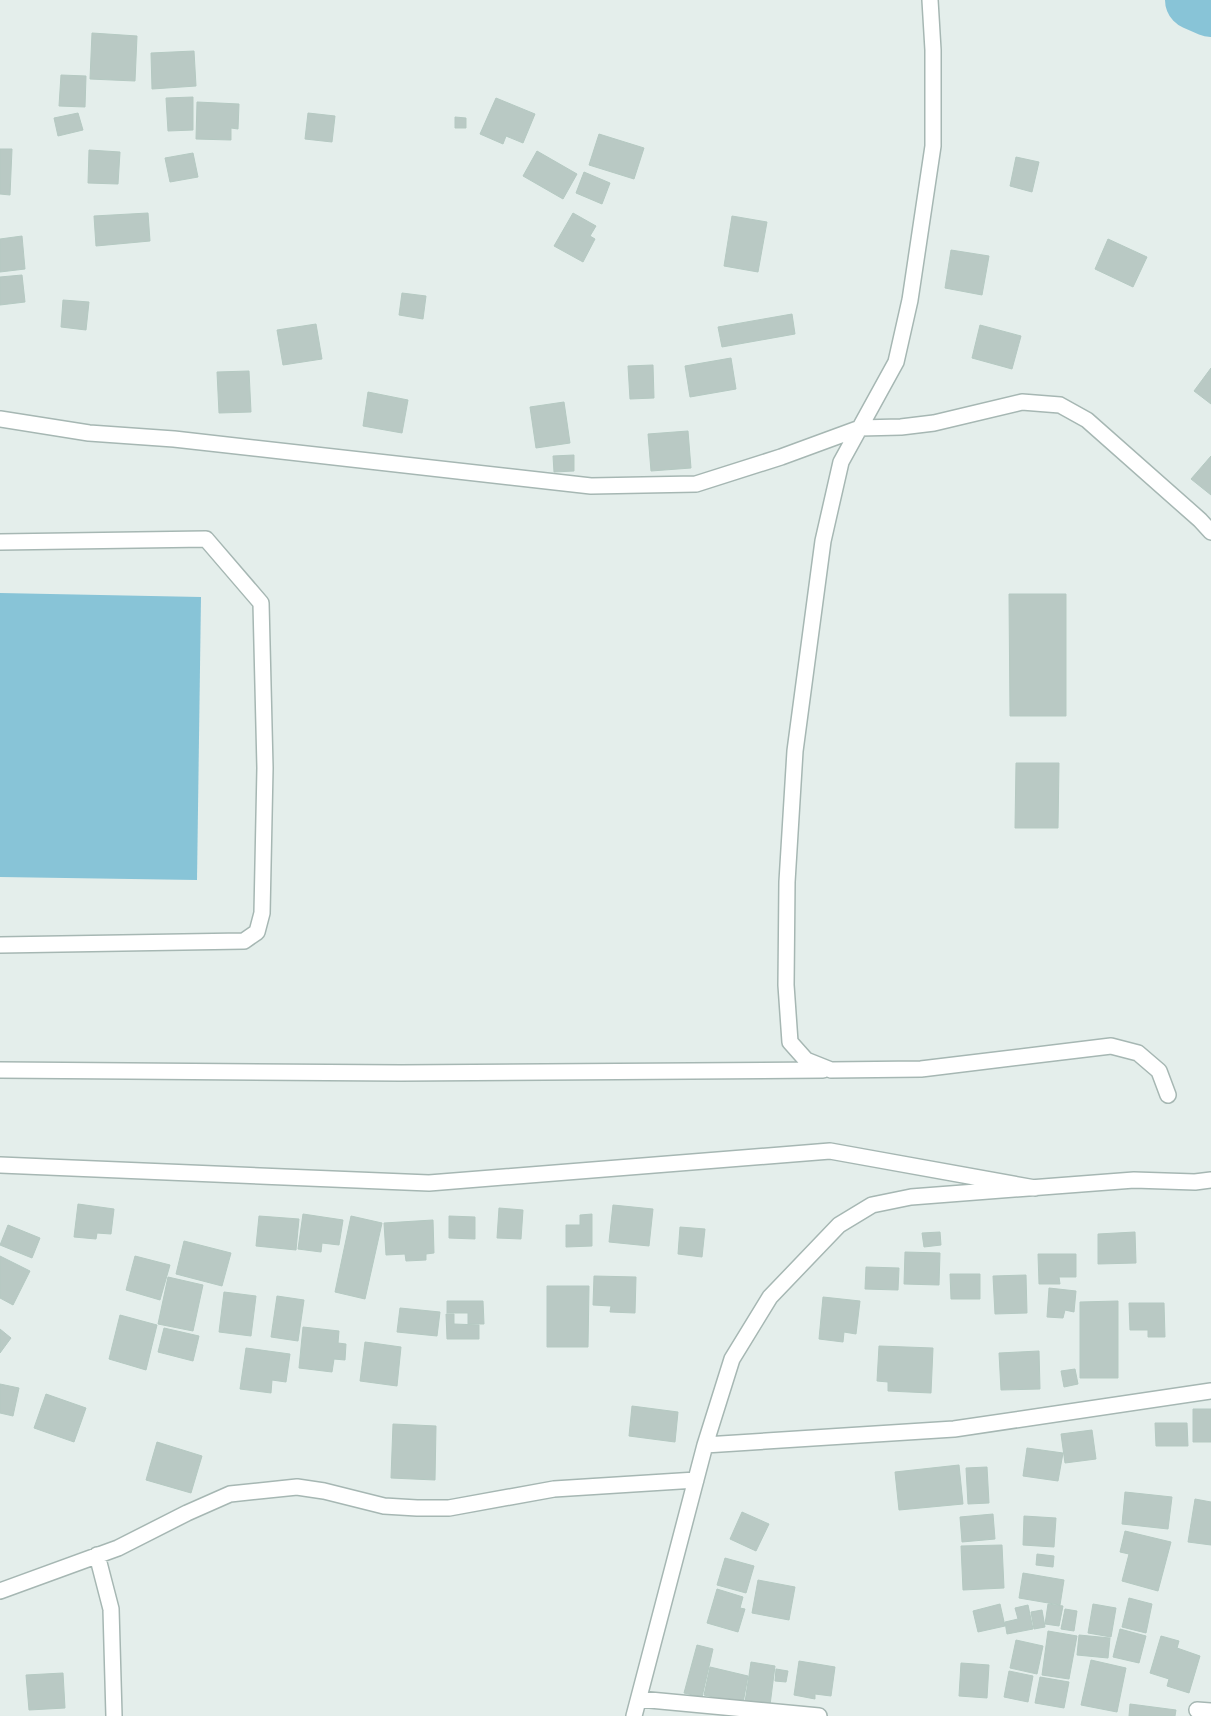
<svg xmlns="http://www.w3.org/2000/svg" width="1211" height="1716" font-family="Raleway,sans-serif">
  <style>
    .water { fill: #88c4d7 }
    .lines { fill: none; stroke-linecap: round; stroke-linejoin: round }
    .river { stroke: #88c4d7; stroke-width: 60 }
    .building { fill: #b9c9c4; stroke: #b5c9c2 }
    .street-casing { stroke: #a6b7b3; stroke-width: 18 }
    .street { stroke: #fff; stroke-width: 15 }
  </style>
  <rect width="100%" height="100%" fill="#e4eeeb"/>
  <path class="water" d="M0,593L201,597L197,880L0,877Z"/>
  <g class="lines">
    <path class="river" d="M1195,0L1211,7"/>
  </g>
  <path class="building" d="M92,33L137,36L135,81L90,79Z
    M194,51L196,86L152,89L151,53Z
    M61,75L86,76L85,107L59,106Z
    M193,97V130L168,131L166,98Z
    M496,98L535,114L523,143L506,136L503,144L480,134Z
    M197,102L239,104L238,129L231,128V140L196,139Z
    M78,113L83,130L58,136L54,118Z
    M308,113L335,116L332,142L305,139Z
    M455,117L466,118V128H455Z
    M599,134L644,148L634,179L589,165Z
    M0,149H12L10,195L0,194Z
    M89,150L120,152L118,184L88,183Z
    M537,151L577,174L563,199L523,176Z
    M193,153L198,177L170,182L165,158Z
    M1016,157L1039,162L1032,192L1010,186Z
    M584,172L610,183L602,204L576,193Z
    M148,213L150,241L96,246L94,216Z
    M573,213L596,226L590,236L595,239L583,262L554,246Z
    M732,216L767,222L758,272L724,266Z
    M22,236L25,269L0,272V239Z
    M1108,239L1147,257L1133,287L1095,269Z
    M951,250L989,256L982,295L945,288Z
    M22,275L25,302L0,305V277Z
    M402,293L426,296L423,319L399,315Z
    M63,300L89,302L86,330L61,327Z
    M792,314L795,334L722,347L718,327Z
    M316,324L322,359L283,365L277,330Z
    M980,325L1021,336L1012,369L972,358Z
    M731,358L736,389L690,397L685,366Z
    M653,365L654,398L630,399L628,366Z
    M1211,368V404L1194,391Z
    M249,371L251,412L219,413L217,372Z
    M368,392L408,400L402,433L363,426Z
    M564,402L570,443L536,448L530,407Z
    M688,431L691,468L651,471L648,434Z
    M574,455V471L554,472L553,456Z
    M1211,456V495L1191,479Z
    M1009,594H1066V716H1010Z
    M1016,763H1059L1058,828H1015Z
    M78,1204L114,1209L111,1234L97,1233L96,1239L74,1237Z
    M613,1205L653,1209L649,1246L609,1242Z
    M499,1208L523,1210L521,1239L497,1238Z
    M303,1214L343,1220L339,1245L322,1243L321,1252L298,1249Z
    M592,1214V1246L566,1247V1225H580V1215Z
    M259,1216L299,1219L296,1250L256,1246Z
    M351,1216L382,1223L365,1299L335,1292Z
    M449,1216L475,1217V1239L449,1238Z
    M433,1220L434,1253L426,1254V1260L406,1261L405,1254L386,1255L384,1223Z
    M8,1225L40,1238L32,1258L0,1245Z
    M680,1227L705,1229L702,1257L678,1254Z
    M940,1232L941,1245L924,1247L922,1233Z
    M1135,1232L1136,1263L1098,1264V1234Z
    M184,1241L231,1253L222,1286L176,1274Z
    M905,1252L940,1253L939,1285L904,1284Z
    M1038,1254H1076V1277H1059L1060,1284H1039Z
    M0,1256L30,1271L13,1305L0,1298Z
    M135,1256L170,1265L160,1300L126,1290Z
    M866,1267L899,1268L898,1290L865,1289Z
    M950,1274H980V1299H951Z
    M1026,1275L1027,1313L995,1314L993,1276Z
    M594,1276L636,1277L635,1313L610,1312L611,1306L593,1305Z
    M168,1277L203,1285L193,1331L158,1324Z
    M547,1286H589L588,1347H547Z
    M1049,1288L1076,1291L1074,1312L1065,1310L1063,1318L1047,1317Z
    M224,1292L256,1296L251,1336L219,1332Z
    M277,1296L304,1300L298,1341L271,1337Z
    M823,1297L860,1301L856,1334L844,1332L843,1342L819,1339Z
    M447,1301H483L484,1324H468V1313H447Z
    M1118,1301V1378H1080V1302Z
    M1129,1303H1164L1165,1337H1148V1330H1130Z
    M400,1308L440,1312L437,1336L397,1332Z
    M446,1314H454V1324L479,1325V1339H447Z
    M120,1315L157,1325L146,1370L109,1359Z
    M303,1327L339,1331L338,1343L346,1344L345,1360L334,1359L332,1372L299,1368Z
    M164,1328L199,1336L193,1361L158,1352Z
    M0,1329L11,1338L0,1353Z
    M365,1342L401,1347L397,1386L360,1381Z
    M879,1346L933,1348L931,1393L888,1391V1382L877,1381Z
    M246,1348L290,1354L286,1382L272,1380L271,1393L240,1389Z
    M1039,1351L1040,1389L1001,1390L999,1353Z
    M1075,1369L1078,1384L1064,1387L1061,1371Z
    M0,1384L19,1388L13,1416L0,1413Z
    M46,1394L86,1408L74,1442L34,1428Z
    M632,1406L678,1412L675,1442L629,1436Z
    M1193,1409H1211V1442H1193Z
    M1155,1423H1187L1188,1446H1156Z
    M393,1424L436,1426L435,1480L391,1478Z
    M1092,1430L1096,1459L1065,1463L1061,1434Z
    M157,1442L202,1456L191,1493L146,1480Z
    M1027,1448L1063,1453L1058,1481L1023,1476Z
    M959,1465L963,1504L899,1510L895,1472Z
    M987,1467L989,1503L968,1504L966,1468Z
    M1125,1492L1172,1497L1168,1529L1122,1524Z
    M1195,1499L1211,1502V1545L1188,1542Z
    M742,1512L769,1524L756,1551L730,1539Z
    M993,1514L995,1539L962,1542L960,1517Z
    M1024,1516L1056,1518L1054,1547L1023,1545Z
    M1125,1531L1171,1542L1158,1591L1122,1581L1129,1554L1120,1552Z
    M1002,1545L1004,1588L963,1590L961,1546Z
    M1037,1554L1054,1556L1053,1567L1036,1565Z
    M725,1558L754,1566L746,1593L717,1585Z
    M1023,1573L1064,1580L1060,1605L1019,1598Z
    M758,1580L795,1587L789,1620L752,1613Z
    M717,1589L743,1597L740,1608L745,1609L738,1632L707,1623Z
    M1129,1598L1152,1604L1146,1633L1122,1627Z
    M1000,1604L1005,1626L978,1632L973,1611Z
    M1048,1604L1063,1606L1059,1626L1045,1624Z
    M1093,1604L1116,1608L1111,1637L1088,1633Z
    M1028,1605L1033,1629L1007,1634L1005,1622L1018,1619L1015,1608Z
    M1065,1609L1077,1611L1074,1631L1061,1629Z
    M1042,1610L1045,1627L1034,1629L1031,1612Z
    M1120,1629L1146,1636L1139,1663L1113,1657Z
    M1048,1631L1077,1636L1069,1679L1042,1675Z
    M1079,1635L1110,1638L1108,1658L1077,1655Z
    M1161,1636L1179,1641L1177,1648L1200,1656L1189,1693L1167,1686L1169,1679L1150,1673Z
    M1016,1640L1043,1646L1037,1674L1010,1668Z
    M697,1645L713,1649L702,1697L684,1693Z
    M1091,1660L1126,1668L1117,1712L1081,1705Z
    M799,1661L835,1667L831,1696L815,1694V1699L794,1695Z
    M751,1662L775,1666L770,1705L745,1702Z
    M961,1663L989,1665L987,1698L959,1696Z
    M710,1667L748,1676L743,1703L704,1695Z
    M776,1669L788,1671L786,1682L775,1681Z
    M1009,1671L1033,1676L1028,1702L1004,1697Z
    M63,1673L65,1708L29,1710L26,1675Z
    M1040,1677L1069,1682L1064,1708L1035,1703Z
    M1130,1704L1176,1710L1175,1716H1129Z"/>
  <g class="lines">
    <defs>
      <path id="street" d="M930,0L933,50V146L910,300L896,362L841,462L823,541L795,751L787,882L786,985L790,1042L806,1060L831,1070L921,1069L1111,1046L1138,1053L1159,1071L1168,1095
        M0,419L89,433L174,439L591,486L696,484L781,457L860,428L901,427L934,423L1022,402L1060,405L1087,420L1200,520L1211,532
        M0,542L206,539L261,603L265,768L262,913L257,932L244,941L0,945
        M0,1070L401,1073L823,1070
        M0,1165L429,1183L830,1151L1035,1188
        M705,1445L954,1429L1211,1391
        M97,1555L111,1609L114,1716
        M0,1591L118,1548L187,1513L230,1494L297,1487L324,1491L384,1506L417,1508H449L554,1489L696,1480
        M639,1699L819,1716
        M1197,1710L1211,1711
        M634,1716L705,1445L732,1359L770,1297L839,1225L872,1205L911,1197L1134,1180L1195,1182L1211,1180"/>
    </defs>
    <use href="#street" class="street-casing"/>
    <use href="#street" class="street"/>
  </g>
</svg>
